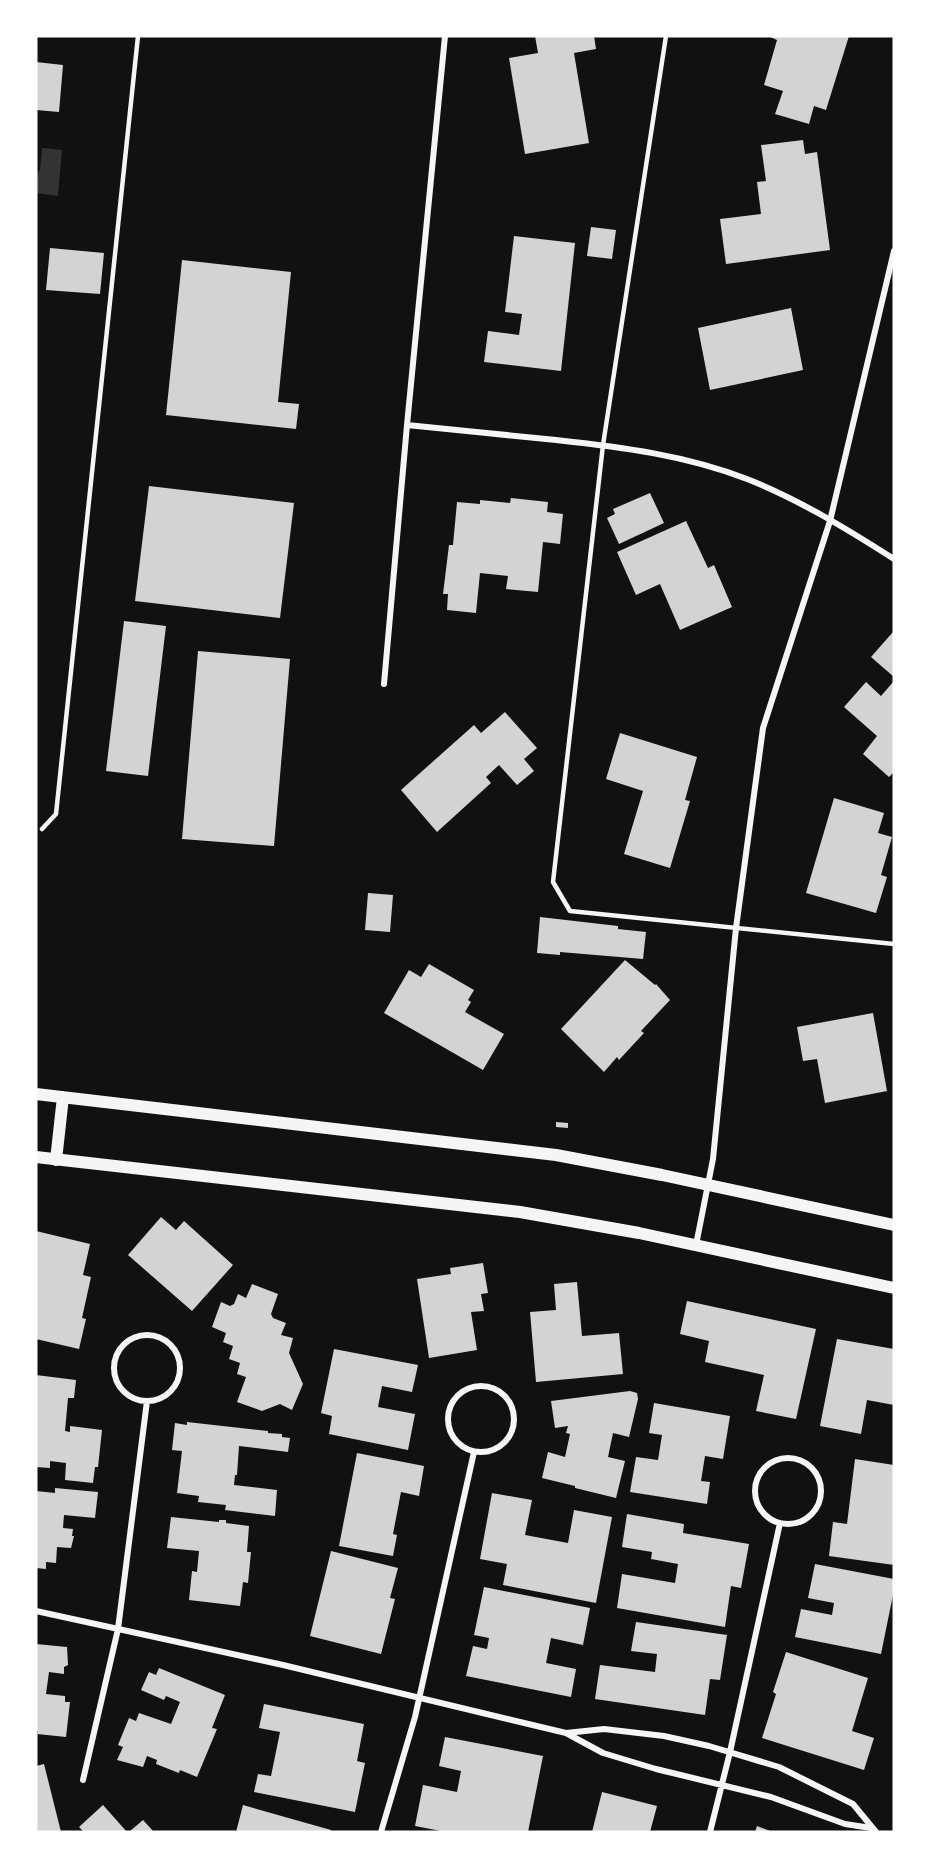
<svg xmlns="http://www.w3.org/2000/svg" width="930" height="1868" font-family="'Alegreya Sans',sans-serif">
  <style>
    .water { fill: #333 }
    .building { fill: #d3d3d3 }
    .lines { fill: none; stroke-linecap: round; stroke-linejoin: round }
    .service { stroke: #f5f5f5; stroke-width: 4.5 }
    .minor { stroke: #f5f5f5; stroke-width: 6 }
    .secondary { stroke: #f5f5f5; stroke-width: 12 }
  </style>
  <rect width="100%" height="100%" fill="#111"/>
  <path class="water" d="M42,148L62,150L58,196L36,193V175L40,170Z"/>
  <path class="building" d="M535,36H594L596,49L574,53L589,143L525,154L509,58L538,53Z
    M768,36H849L826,110L814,106L809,124L775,114L783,91L764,85L777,40Z
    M36,62L63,65L59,112L36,110Z
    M803,140L805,154L817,152L830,250L726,264L720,219L761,214L757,182L766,181L761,145Z
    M591,227L616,230L612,259L587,256Z
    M514,236L575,243L561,371L484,362L488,331L519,335L522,314L505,312Z
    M50,248L104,253L100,294L46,290Z
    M182,260L291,272L278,402L299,404L296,429L166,415Z
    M791,308L803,370L710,390L698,328Z
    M149,486L294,503L280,618L135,601Z
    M650,493L664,523L619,544L607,518L615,514L613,509Z
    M511,498L548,502L547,512L563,514L560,544L543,542L538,592L506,589L508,576L480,573L476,613L447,610L448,594H443L449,545H453L457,502L480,504V500L510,503Z
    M686,521L708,568L714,565L732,607L680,630L660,584L636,595L617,552Z
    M124,621L166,626L148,776L106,771Z
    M893,632L894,633V677L871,657Z
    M198,651L290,659L274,846L182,839Z
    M894,681V772L889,777L863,754L877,736L844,707L866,682L881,696Z
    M505,712L537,748L524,759L534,771L517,785L499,765L486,777L491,783L437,832L401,790L474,725L481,733Z
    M620,733L697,757L685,800L690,801L670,868L624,854L643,791L606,779Z
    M834,798L884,813L878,833L892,837L881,875L887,877L876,913L806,893Z
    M368,893L393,895L390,932L365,930Z
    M540,917L618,926V929L646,932L643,959L560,952V955L537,953Z
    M625,960L655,985L656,984L670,1000L641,1031L644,1033L619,1060L617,1057L604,1072L561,1029Z
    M429,964L474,990L468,1000L471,1002L465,1012L504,1034L483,1070L384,1013L409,970L421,977Z
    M873,1013L887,1091L825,1103L817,1059L803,1061L797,1027Z
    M556,1122L568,1123V1128L556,1127Z
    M161,1217L176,1230L184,1221L233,1265L192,1311L128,1255Z
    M36,1231L90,1244L83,1275L91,1277L82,1318L86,1319L79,1349L36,1339Z
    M483,1263L488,1293L481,1294L484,1311L471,1312L477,1350L429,1358L417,1279L451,1274L450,1268Z
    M577,1282L582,1336L619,1333L623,1374L536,1382L530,1312L556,1310L554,1284Z
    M252,1284L278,1294L271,1314L273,1318L286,1323L281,1335L293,1338L289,1353L303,1384L292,1410L280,1404L262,1411L237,1402L246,1377L237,1374L240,1363L229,1359L233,1346L223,1342L226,1333L212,1327L221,1302L230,1306L234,1304L238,1294L246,1298Z
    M687,1301L816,1329L796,1419L756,1411L764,1375L705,1362L709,1341L680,1334Z
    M837,1339L894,1349V1405L867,1400L861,1434L820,1426Z
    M334,1349L418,1365L412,1392L382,1386L378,1407L415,1414L408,1450L329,1434L332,1416L321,1413Z
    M36,1375L76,1380L74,1398H68L65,1431L70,1432V1426L102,1430L98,1467H95L93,1483L65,1480L66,1463L50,1461V1468L36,1467Z
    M630,1391L637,1393L638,1399L629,1437L613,1433L608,1457L625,1461L616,1498L575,1488V1486L542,1478L548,1452L565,1457L570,1434L566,1433L568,1426L555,1428L551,1401Z
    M654,1403L730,1416L723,1459L705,1456L701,1481L710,1482L707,1504L630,1492L636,1457L658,1460L662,1435L649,1433Z
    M187,1422L268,1431V1433L282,1434V1437L290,1438L288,1452L239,1446L237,1475H235L234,1485L277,1490L275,1516L225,1510L226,1505L198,1502L199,1496L177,1493L182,1451L172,1450L175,1423L187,1425Z
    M357,1453L424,1466L419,1496L401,1492L393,1534L397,1535L393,1556L339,1546Z
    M855,1459L894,1465V1565L829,1556L833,1522L847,1524Z
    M55,1488L98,1492L95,1518L64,1515L63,1528L73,1529L72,1536H74L71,1548L57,1547L56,1563L46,1562V1569L36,1568V1491L55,1493Z
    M492,1493L532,1500L525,1535L568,1543L574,1510L612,1517L596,1603L503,1585L507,1564L480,1559Z
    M627,1514L684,1524L683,1533L749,1544L741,1588L731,1586L725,1627L617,1608L622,1574L675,1583L678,1564L651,1559L652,1552L622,1547Z
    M171,1517L219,1522V1520H226V1523L249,1526L247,1552H251L248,1583L243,1582L240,1606L189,1600L192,1571L197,1572L199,1551L167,1548Z
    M331,1551L398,1568L390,1598L395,1599L381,1654L310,1636Z
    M815,1564L894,1579V1590L881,1654L795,1637L801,1609L832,1615L834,1603L808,1598Z
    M484,1587L590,1608L583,1645L551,1638L546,1663L576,1669L571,1697L466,1676L473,1646L487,1649L489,1638L474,1635Z
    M636,1622L727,1635L720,1680L710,1679L705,1715L595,1699L600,1665L655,1672L657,1654L631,1651Z
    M36,1644L67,1647L68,1665L64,1667V1674L49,1672L46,1694L65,1696V1702H70L66,1737L37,1734L38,1731H36Z
    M786,1652L868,1678L852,1731L874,1738L864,1770L762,1738L776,1694L773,1692Z
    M159,1668L225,1695L212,1728L217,1729L197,1777L180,1770L179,1773L156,1764L157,1760L147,1756L143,1767L117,1760L123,1747L118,1745L129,1718L136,1721L139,1713L171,1724L180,1702L166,1696L164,1700L141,1690L149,1672L156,1675Z
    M264,1704L364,1724L357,1761L365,1763L355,1812L254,1792L258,1774L271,1776L280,1732L259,1728Z
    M445,1737L543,1756L528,1832H446L415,1826L423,1785L457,1792L461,1771L439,1766Z
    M44,1764L61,1832H36V1766Z
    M602,1792L657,1806L650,1832H592Z
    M103,1805L127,1832H84L79,1827Z
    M243,1805L331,1830L330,1832H236Z
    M143,1820L154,1832H129Z
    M757,1826L773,1832H755Z"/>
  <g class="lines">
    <path class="service" d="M666,36L603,445L553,882L570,911L894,944
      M42,829L56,814L138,36"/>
    <path class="minor" d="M407,425C457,430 506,435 556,440C621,447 685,455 747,479C798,499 847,529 894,559
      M384,684L407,425L445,36
      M696,1245L713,1159L736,928L763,728L830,521L894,251
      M114 1368a33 33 0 1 1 66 0a33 33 0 1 1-66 0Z
      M448 1419a33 33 0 1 1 66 0a33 33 0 1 1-66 0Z
      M755 1491a33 33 0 1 1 66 0a33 33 0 1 1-66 0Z
      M36,1611L283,1665L566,1733L603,1753L656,1769L771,1797L845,1824L871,1828
      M566,1733L604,1729L664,1736L709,1746L779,1767L853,1804L876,1832
      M83,1780L118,1629L147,1401
      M381,1832L415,1717L474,1452
      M710,1832L730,1752L780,1523"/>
    <path class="secondary" d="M36,1094L556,1155L662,1175L894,1225
      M36,1157L520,1212L639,1233L894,1288
      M56,1160L63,1097"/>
  </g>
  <rect width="930" height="1868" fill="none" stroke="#ffffff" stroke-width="75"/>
</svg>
